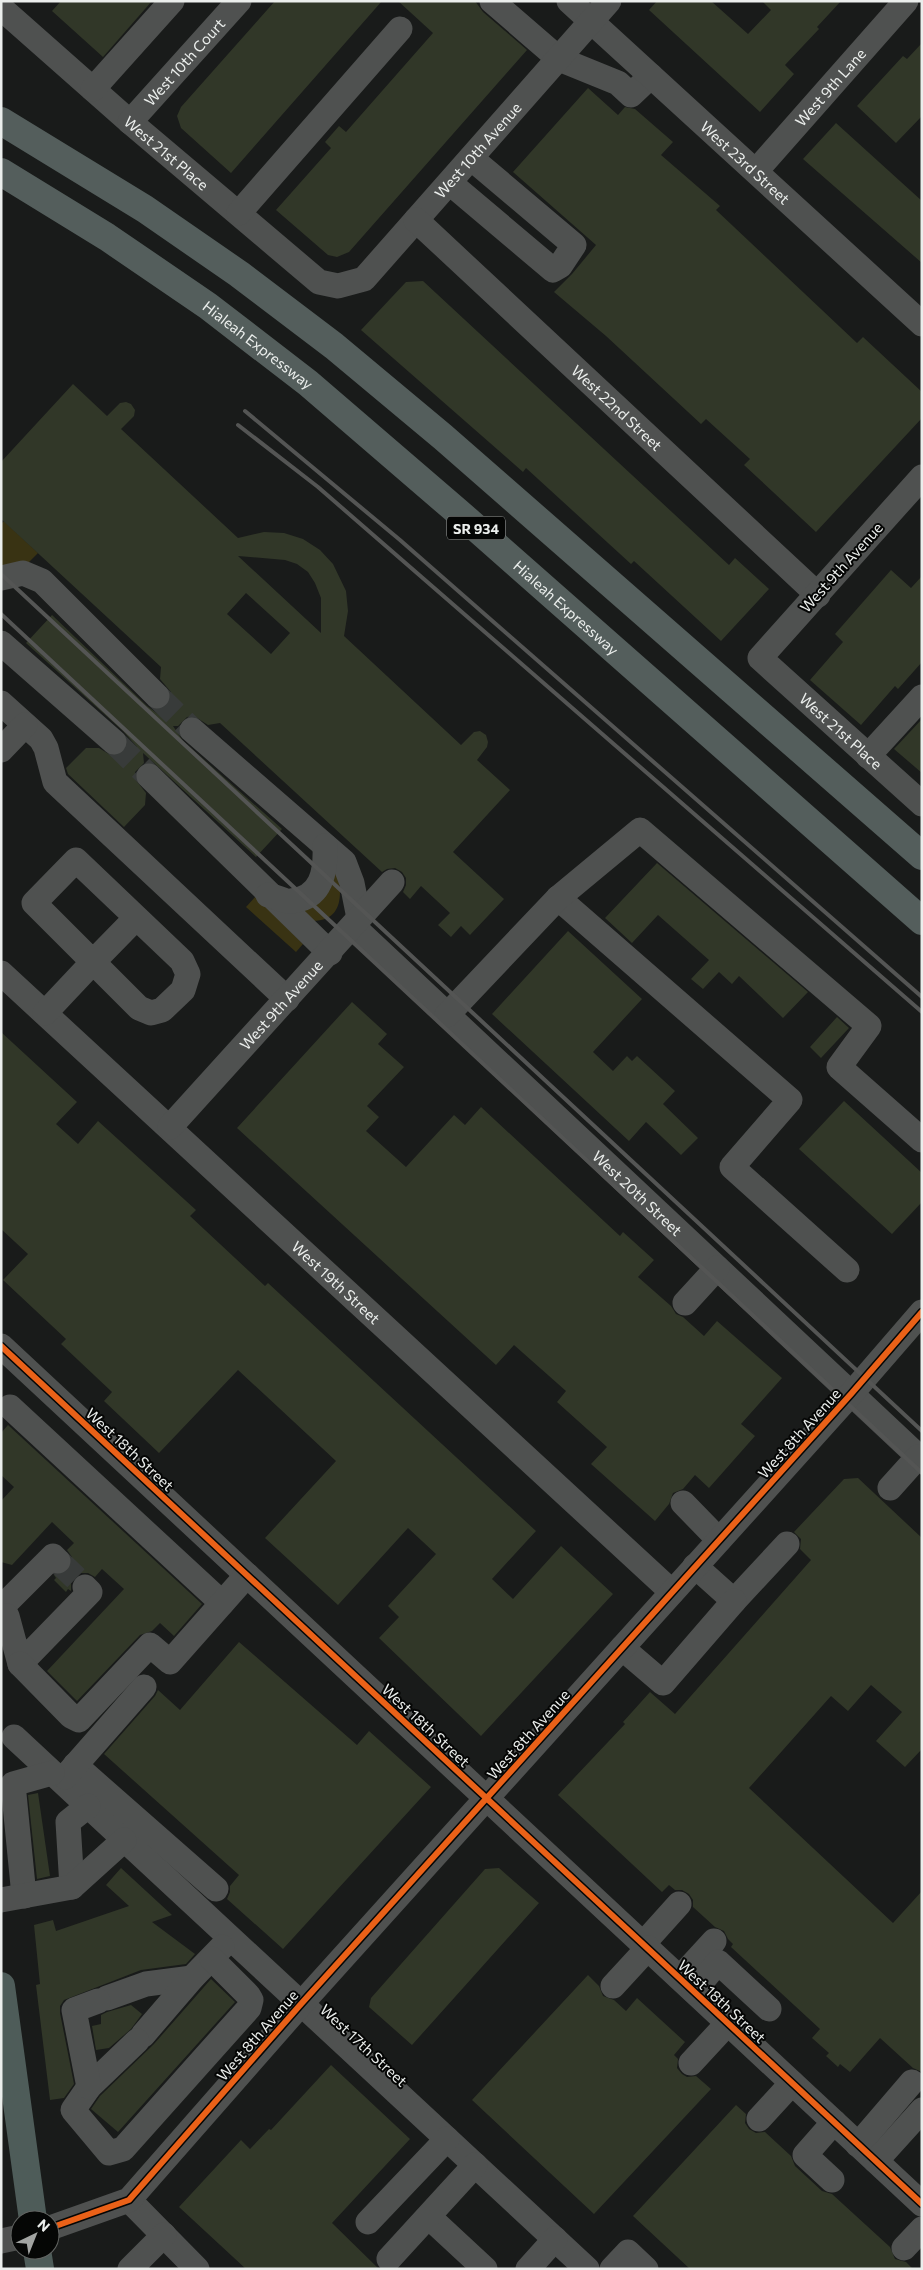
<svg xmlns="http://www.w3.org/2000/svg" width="923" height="2270" font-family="Commissioner,sans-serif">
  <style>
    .green { fill: #393313 }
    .building { fill: #313728; fill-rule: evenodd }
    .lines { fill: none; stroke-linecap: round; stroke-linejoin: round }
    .minor-tunnel { stroke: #383b3a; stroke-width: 25; stroke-dasharray: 25 12; stroke-linecap: butt }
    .minor { stroke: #4f5150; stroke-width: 25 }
    .major { stroke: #545e5c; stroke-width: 28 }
    .highway { stroke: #4e5c59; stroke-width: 28 }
    .rail { stroke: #545554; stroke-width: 4 }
    .cycleway-casing { stroke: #050605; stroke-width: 9 }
    .cycleway { stroke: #ea6118; stroke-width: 6 }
    .labels { text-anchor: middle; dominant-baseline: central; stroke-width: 4; stroke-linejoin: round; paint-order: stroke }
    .shield { fill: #050605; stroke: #a6a8a7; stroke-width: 1 }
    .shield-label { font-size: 14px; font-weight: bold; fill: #ebeeec }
    .street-label { font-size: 15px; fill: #ebeeec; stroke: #050605 }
  </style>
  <rect width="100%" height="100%" fill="#191b1a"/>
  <path class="green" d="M4,521L38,553L26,565L1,567V524Z
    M333,873H338C342,895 343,922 311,921L297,908Z
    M256,896L303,944L296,952L246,907Z"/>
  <path class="building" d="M61,1H152L103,57L52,11Z
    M275,1H382L231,173L181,128L177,116L181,107Z
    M398,1H475L483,12L527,50L349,252L337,257L328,255L276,210L331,148L325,142L339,126L346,132L433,33Z
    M657,1H711L748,34L771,10L762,1H841L817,27L819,29L785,65L794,74L760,112L649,10Z
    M922,43V116L896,143L857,106L903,56L907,59Z
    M588,88L618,115L625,107L635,109L673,142L661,155L720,206L716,210L857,343L863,337L922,392V418L816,532L744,465L750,459L706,419L701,424L606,336L554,292L572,274L596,245L513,172Z
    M836,123L922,201V263L803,159Z
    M423,281L729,565L735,558L769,589L721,641L634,561L631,564L526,468L523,472L361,330L406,282Z
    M73,384L107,416L120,403L126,402L131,404L135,410L134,416L121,429L238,538L264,532L284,533L303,539L320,550L333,564L346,591L348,611L344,636L461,745L474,732L480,731L486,735L488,742L487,747L477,760L510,790L453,852L504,899L470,935L461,926L451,937L438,925L450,913L421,886L410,899L403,892L406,885V878L402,872L395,868L387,869L382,872L220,723L208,725L194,716L187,717L178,726H173L183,741L282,829L256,857L143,753L144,763L135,772V779L146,793L145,805L124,827L68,774L66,768L86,748H99L112,756L119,755L127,747H137L123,731L26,643L52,615L147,706L162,717V709L167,706L171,699V692L160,679L161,667L1,519V462ZM238,556L285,560L297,564L308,572L315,583L321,598V633ZM246,593L290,633L271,654L227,614Z
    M891,570L911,588L922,576V662L898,689L895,686L861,725L810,680L843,642L835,634Z
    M922,719V773L894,749Z
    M657,863L808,992L783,1018L739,976L732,984L719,972L703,989L691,979L709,960L658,915L632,943L605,918Z
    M568,931L642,999L593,1052L613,1071L627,1056L632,1061L637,1056L675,1091L663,1104L698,1138L681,1155L646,1122L629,1141L492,1014Z
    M352,1002L387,1034L378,1044L404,1067L367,1106L379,1117L366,1131L406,1167L454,1115L465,1125L481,1107L620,1236L623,1232L654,1260L638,1277L671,1306L676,1314L683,1317L704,1336L717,1321L782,1378L741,1424L755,1436L709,1488L695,1475L683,1489L673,1493L669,1504L655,1521L591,1464L607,1447L557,1402L566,1391L514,1345L496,1365L237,1128Z
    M837,1017L849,1028L821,1058L810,1047Z
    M1,1032L77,1102L56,1124L78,1144L98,1121L196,1210L190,1216L265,1286L268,1283L536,1531L492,1579L513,1599L561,1546L613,1594L481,1736L379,1638L399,1617L388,1606L436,1554L408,1528L338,1605L265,1538L336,1461L238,1370L159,1453L104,1401L112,1392L61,1344L66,1339L3,1280L28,1254L1,1229Z
    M844,1101L922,1173V1202L892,1234L799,1149Z
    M8,1425L202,1604L174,1636L160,1623L152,1631L140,1635L77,1701L47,1671L124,1589L102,1569L95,1577L88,1573H81L75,1577L71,1583V1591L68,1589L66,1592L54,1580L56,1578L54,1575H62L68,1571L72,1565V1557L67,1550L74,1543L52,1522L12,1565L1,1562V1501L14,1487L1,1475V1433Z
    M858,1478L922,1538V1749L905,1767L876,1741L902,1712L871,1685L848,1711L831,1696L749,1788L893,1923L922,1891V2072L913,2068L880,2038L850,2072L840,2064L838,2067L826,2056L829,2053L812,2038L820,2029L731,1947L733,1944L728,1939L724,1931L715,1927L693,1907V1900L689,1894L682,1890H675L669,1885L662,1892L558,1795L625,1724L623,1722L650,1692L675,1714L811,1560L800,1549L801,1539L794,1532L844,1479Z
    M239,1642L357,1745L369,1731L431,1787L283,1949L227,1899L230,1892V1886L239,1875L104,1754L155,1696L158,1690L180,1710Z
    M38,1793L50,1876L37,1879L28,1795Z
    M121,1868L172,1915L152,1922L195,1954L186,1964L141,1970L64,2000L60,2006V2013L74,2084L64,2098L50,2100L36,1985L40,1984L34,1925L53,1920L56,1931L129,1906L106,1885Z
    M499,1868L539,1903L412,2045L369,2007L371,1998L485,1869Z
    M588,1975L599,1986L603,1996L614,2000L626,2011L637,1998L685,2042L674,2055L678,2059L677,2068L682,2074L687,2077L696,2076L711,2089L594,2214L472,2100Z
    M211,1979L235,2002L118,2132L91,2109L100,2096L154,2044Z
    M131,2005L142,2014L131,2029L109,2048L96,2050L92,2026L101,2024V2015L107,2012Z
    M331,2065L410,2139L332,2223L379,2269H246L179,2207L241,2140L250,2149L269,2129L271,2130Z
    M736,2105L746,2114L745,2123L749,2129L756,2133L765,2132L791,2156L795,2166L822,2191L832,2194L890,2247L895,2259L906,2262L913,2269H690L633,2216Z"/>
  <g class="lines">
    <path class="minor-tunnel" d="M157,696L192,730
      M114,742L149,776
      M58,1561L85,1587"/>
    <g class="minor">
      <path d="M492,1L559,59L618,83L631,95L651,76"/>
      <path id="s1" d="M569,1L922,324"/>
      <path id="s2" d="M1,8L130,122L319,282L338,286L364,279L609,1"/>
      <path d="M93,89L172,1"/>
      <path id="s3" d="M130,122L239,1"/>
      <path id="s4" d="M756,171L906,1"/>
      <path d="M450,183L553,270L560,266L574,245L471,158"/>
      <path d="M239,213L400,29"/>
      <path id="s5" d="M416,220L818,595"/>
      <path id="s6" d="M922,477L760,658L922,804"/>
      <path d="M1,578L23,573L42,581L157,696"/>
      <path d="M1,643L114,742"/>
      <path d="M1,703L41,739L46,748L55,782L287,999"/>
      <path d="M192,730L344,862L352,883L359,918"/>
      <path d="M1,750L25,725"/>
      <path d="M868,756L922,697"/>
      <path d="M149,776L330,953"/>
      <path d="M268,895C275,896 285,902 291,901C322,898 326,871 325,846"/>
      <path d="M558,898L790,1100L732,1167L847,1270"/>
      <path id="s7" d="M353,926L922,1460"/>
      <path id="s8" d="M1,973L672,1592"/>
      <path d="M45,1013L93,962L139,1008L151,1013L162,1010L183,990L188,974L182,961L76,860L34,903L93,962L136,918"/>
      <path d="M447,1015L558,898L640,830L869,1026L839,1067L922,1140"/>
      <path id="s9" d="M170,1127L392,882"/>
      <path d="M685,1303L717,1268"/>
      <path d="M1,1346L922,2204"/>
      <path d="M10,1407L222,1603"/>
      <path d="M890,1488L918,1457"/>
      <path d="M683,1503L719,1540"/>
      <path d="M695,1566L734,1601L787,1544"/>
      <path d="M6,1603L53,1556L58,1561"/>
      <path d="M7,1616L20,1664L90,1592L85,1587"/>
      <path d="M622,1648L663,1683L734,1601"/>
      <path d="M20,1664L71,1716L79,1720L150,1645L170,1662L247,1575"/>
      <path d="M14,1737L587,2269"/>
      <path d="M75,1765L216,1889"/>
      <path d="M65,1777L144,1687"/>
      <path d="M72,1887L68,1822L88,1806"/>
      <path d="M24,1896L13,1784L52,1773"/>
      <path d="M1,1900L72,1887L124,1840"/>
      <path d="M643,1944L679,1904"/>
      <path d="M680,1978L714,1941"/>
      <path d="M613,1986L648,1948"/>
      <path d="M694,1991L718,1962L769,2009"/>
      <path d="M107,1998L146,1984L192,1978"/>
      <path d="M143,2035L192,1978L222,1947"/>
      <path d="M137,2041L89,2087L73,2110L109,2153L123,2149L249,2008L251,2000L248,1995L212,1959"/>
      <path d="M691,2063L728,2023"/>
      <path d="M89,2087L74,2010L98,2001"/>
      <path d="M759,2119L792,2083"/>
      <path d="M858,2145L912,2082"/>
      <path d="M876,2161L922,2110"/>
      <path d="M832,2180L805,2155L834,2122"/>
      <path d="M129,2200L197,2269"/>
      <path d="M429,2217L485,2269"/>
      <path d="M368,2222L447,2139"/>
      <path d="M50,2228L129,2200L301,2004L851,1394L922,1312"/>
      <path d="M1,2241L20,2237"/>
      <path d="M904,2248L922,2229"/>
      <path d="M389,2259L475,2165"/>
      <path d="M130,2269L164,2235"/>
      <path d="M528,2269L555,2239"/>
      <path d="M612,2269L628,2252L646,2269"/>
    </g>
    <g class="major">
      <path d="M1,121L145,209L239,274L334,346L443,437L922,856"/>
      <path id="s10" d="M1,172L107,237L208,306L308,383L458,512L922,921"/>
    </g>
    <path class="highway" d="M1,1986L33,2220
      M37,2250L40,2269"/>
    <path class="rail" d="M245,411L400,540L922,997
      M238,425L318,487L922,1012
      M1,574L922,1431
      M1,614L922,1473"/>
    <defs>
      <path id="cycleway" d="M1,1346L922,2204
        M50,2228L129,2200L301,2004L851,1394L922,1312"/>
    </defs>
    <use href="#cycleway" class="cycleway-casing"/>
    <use href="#cycleway" class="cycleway"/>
  </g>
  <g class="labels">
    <rect class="shield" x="447" y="516.5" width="58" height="23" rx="4"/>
    <g class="shield-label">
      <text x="476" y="528">SR 934</text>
    </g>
    <g class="street-label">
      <text stroke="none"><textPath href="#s3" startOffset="81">West 10th Court</textPath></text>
      <text stroke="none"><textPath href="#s4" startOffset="112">West 9th Lane</textPath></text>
      <text stroke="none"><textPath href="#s2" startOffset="638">West 10th Avenue</textPath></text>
      <text stroke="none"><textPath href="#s2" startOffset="220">West 21st Place</textPath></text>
      <text stroke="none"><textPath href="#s1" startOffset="239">West 23rd Street</textPath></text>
      <text stroke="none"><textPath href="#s10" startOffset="310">Hialeah Expressway</textPath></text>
      <text stroke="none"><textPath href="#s5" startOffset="275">West 22nd Street</textPath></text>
      <text transform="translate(841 567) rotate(-48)">West 9th Avenue</text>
      <text stroke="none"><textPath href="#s10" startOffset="715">Hialeah Expressway</textPath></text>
      <text stroke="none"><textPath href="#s6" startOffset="352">West 21st Place</textPath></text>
      <text stroke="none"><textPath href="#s9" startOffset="165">West 9th Avenue</textPath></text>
      <text stroke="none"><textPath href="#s7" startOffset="390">West 20th Street</textPath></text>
      <text stroke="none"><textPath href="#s8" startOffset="456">West 19th Street</textPath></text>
      <text transform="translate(799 1433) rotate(-48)">West 8th Avenue</text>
      <text transform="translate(130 1449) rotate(43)">West 18th Street</text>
      <text transform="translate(426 1725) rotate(43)">West 18th Street</text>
      <text transform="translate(528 1734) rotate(-48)">West 8th Avenue</text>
      <text transform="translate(722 2001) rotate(43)">West 18th Street</text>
      <text transform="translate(257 2035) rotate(-49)">West 8th Avenue</text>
      <text transform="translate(364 2045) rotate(43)">West 17th Street</text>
    </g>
  </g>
  <rect width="923" height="2270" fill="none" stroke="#ebeeec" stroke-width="5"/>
  <g transform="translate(35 2235) rotate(43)"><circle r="24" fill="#050605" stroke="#616361"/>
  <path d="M0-4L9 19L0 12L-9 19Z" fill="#a2a4a2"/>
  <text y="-8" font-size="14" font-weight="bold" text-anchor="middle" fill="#ebeeec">N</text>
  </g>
</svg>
